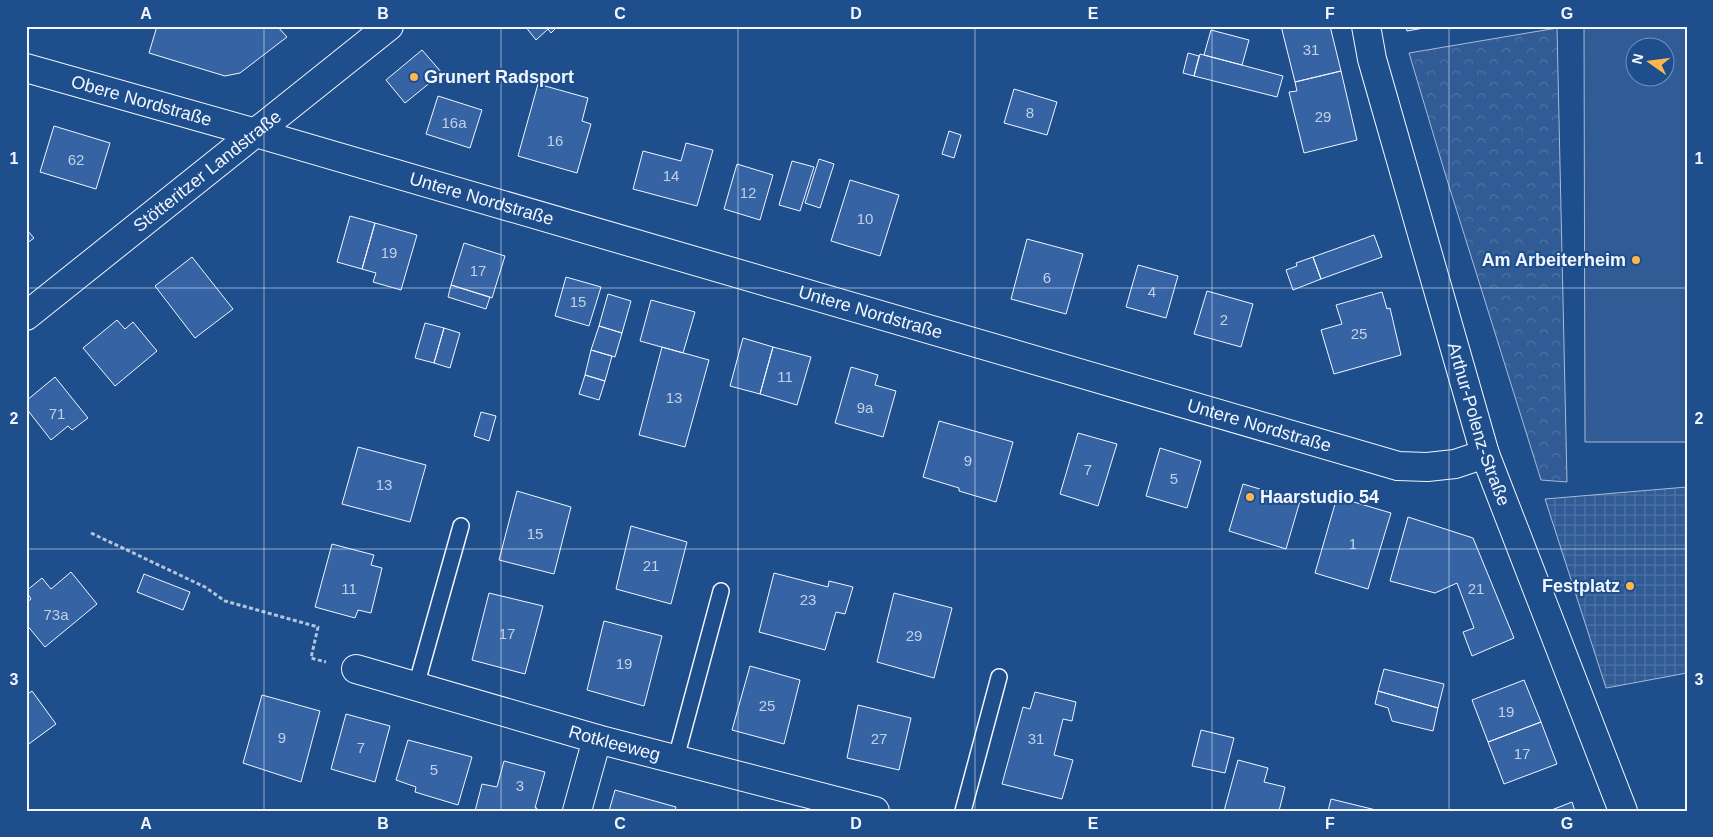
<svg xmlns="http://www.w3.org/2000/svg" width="1713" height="837" font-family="Helvetica,sans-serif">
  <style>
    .built { fill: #305b95; stroke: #a8bbd7; fill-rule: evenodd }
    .park { fill: url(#park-crowns); stroke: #a8bbd7 }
    .plaza { fill: url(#plaza-grid); stroke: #a8bbd7 }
    .building { fill: #3563a3; stroke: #f2f6ff }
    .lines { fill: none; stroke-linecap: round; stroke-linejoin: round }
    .lane-casing { stroke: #f2f6ff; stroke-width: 18 }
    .street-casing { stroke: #f2f6ff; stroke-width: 30 }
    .secondary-casing { stroke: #f2f6ff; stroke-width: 30 }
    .path { stroke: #b3c4dc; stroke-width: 3; stroke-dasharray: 4 2.5; stroke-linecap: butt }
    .lane { stroke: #1f4e8c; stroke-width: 15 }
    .street { stroke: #1f4e8c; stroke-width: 28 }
    .secondary { stroke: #1f4e8c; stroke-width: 28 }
    .grid { fill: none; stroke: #f2f6ff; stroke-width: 1; stroke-opacity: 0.55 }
    .poi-dot { fill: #ffb74d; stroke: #1f4e8c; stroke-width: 2 }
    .labels { text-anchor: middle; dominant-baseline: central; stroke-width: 4; stroke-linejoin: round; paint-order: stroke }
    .number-label { font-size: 15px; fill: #c3d1e8 }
    .poi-label { font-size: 18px; font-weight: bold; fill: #f2f6ff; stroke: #1f4e8c; text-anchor: start }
    .street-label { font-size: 18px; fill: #f2f6ff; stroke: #1f4e8c }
    .neatline { fill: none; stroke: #f2f6ff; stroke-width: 2 }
    .grid-label { font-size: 16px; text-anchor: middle; font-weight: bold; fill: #f2f6ff }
  </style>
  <defs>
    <pattern id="park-crowns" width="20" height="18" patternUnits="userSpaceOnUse" patternTransform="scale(1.25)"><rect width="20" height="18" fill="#305b95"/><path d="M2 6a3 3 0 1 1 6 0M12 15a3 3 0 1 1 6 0" fill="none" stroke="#4e73a5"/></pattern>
    <pattern id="plaza-grid" width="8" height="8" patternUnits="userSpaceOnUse" patternTransform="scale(1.25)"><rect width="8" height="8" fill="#305b95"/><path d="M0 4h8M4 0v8" fill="none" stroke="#4e73a5"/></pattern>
  </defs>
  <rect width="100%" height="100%" fill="#1f4e8c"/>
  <path class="built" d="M1584,26H1687V442H1585ZM1636,48H1666V78H1636Z"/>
  <path class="park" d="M1557,28L1567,482L1541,480L1444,170L1409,53Z"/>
  <path class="plaza" d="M1687,487V673L1606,688L1545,499Z"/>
  <path class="building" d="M157,26H277L287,37L240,73L225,76L149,53Z
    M525,26H558L551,33L548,29L536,40Z
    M1281,26H1330L1341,71L1295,82Z
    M1406,26H1435L1407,31Z
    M1211,30L1249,40L1242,65L1204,55Z
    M422,50L442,73L405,103L386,80Z
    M1188,53L1199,56L1194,76L1183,73Z
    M1200,54L1283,76L1277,97L1194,76Z
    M1341,71L1357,140L1304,153L1289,92L1297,91L1295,82Z
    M538,84L588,98L582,121L591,124L577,173L518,156Z
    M1014,89L1057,102L1047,135L1004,123Z
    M438,96L482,110L470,148L426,134Z
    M54,126L110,143L96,189L40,172Z
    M949,131L961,135L954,158L942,154Z
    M686,143L713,150L697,206L633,189L643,151L681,161Z
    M819,159L834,164L820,208L805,203Z
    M792,161L814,167L800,211L779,205Z
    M737,164L773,175L760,220L724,209Z
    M850,180L899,195L880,256L831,241Z
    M350,216L375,223L362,269L337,262Z
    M375,223L417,235L401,290L373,282L376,273L362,269Z
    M26,229L34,238L26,244Z
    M1374,235L1382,257L1321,279L1313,257Z
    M1027,239L1083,254L1066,314L1011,299Z
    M464,243L505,256L492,298L451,285Z
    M192,257L233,309L195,338L155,286Z
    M1313,257L1321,279L1293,290L1286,270L1297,266L1296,263Z
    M1138,265L1178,276L1166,318L1126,307Z
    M566,277L601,287L589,326L555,316Z
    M451,285L490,297L486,309L448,297Z
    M1207,291L1253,304L1241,347L1194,334Z
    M1382,292L1387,309L1390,308L1401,355L1334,374L1321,330L1342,324L1336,305Z
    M608,294L631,301L622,333L599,326Z
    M651,300L695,312L683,353L640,341Z
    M117,320L125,329L133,322L157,351L115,386L83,348Z
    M425,323L444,328L434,363L415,358Z
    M599,326L622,333L615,357L591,350Z
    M444,328L460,333L450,368L434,363Z
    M743,338L773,347L760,394L730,386Z
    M662,347L709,360L685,447L639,435Z
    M773,347L811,357L797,405L760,394Z
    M591,350L612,356L605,381L585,375Z
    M851,367L878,375L875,385L896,391L883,437L835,423Z
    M585,375L605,381L599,400L579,394Z
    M55,377L88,418L72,430L68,426L51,440L26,408V401Z
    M481,412L496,416L489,441L474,436Z
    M939,421L1013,442L996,502L959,491V488L923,477Z
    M1078,433L1117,444L1098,506L1060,494Z
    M358,447L426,465L410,522L342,504Z
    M1160,448L1201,461L1187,508L1146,496Z
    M1243,484L1300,501L1286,549L1229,531Z
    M517,491L571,507L554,574L499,560Z
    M1337,497L1391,513L1368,589L1315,573Z
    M1408,517L1473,538L1514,638L1472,656L1463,632L1474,628L1457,583L1435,593L1390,581Z
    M631,526L687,542L671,604L616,589Z
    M332,544L374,555L371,565L382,568L371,613L358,610L355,618L315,607Z
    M71,572L97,604L45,647L26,624V603L31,599L26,591L42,578L51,589Z
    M774,573L828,587L829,581L853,587L845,614L836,612L825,650L759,632Z
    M144,574L190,592L183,610L137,592Z
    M489,593L543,606L525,674L472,660Z
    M894,593L952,608L934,678L877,662Z
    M604,621L662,636L644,706L587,690Z
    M750,666L800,680L784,744L732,730Z
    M1384,669L1444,684L1438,708L1378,691Z
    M1524,680L1541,722L1488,742L1472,700Z
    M32,691L56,724L26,746V695Z
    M1378,691L1438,708L1433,731L1392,721L1388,708L1375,704Z
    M1035,692L1076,702L1072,721L1063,719L1054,755L1073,760L1062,799L1002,784L1023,707L1030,709Z
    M262,695L320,711L301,782L243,763Z
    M858,705L911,718L899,770L847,758Z
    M346,714L390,726L375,782L331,769Z
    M1541,722L1557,764L1504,784L1488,742Z
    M1201,730L1234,738L1225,773L1192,766Z
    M408,740L472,757L458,805L415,792L416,787L396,780Z
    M1238,760L1268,768L1264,782L1285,787L1279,811H1224Z
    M504,761L545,772L535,808H537L536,811H475L482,784L497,787Z
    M615,790L676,807L675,811H609Z
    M1331,799L1380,811H1328Z
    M1572,802L1575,811H1549Z"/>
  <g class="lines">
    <defs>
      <path id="lane" d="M416,686L461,526
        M676,758L721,591
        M963,811L999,677"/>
      <g id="street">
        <path id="s1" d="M26,68L256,133L1398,466L1427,467L1455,464L1485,454"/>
        <path id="s2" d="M356,669L597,739L875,811"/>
        <path d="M577,811L597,739"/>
      </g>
      <g id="secondary">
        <path id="s3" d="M1366,26L1372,59L1485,454L1623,811"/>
        <path id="s4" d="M26,316L389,26"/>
      </g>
    </defs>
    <use href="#lane" class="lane-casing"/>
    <use href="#street" class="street-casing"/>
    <use href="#secondary" class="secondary-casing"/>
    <path class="path" d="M91,533L205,587L225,601L318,627L311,658L326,662"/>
    <use href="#lane" class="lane"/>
    <use href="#street" class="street"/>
    <use href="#secondary" class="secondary"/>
  </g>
  <path class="grid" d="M264,26V811M501,26V811M738,26V811M975,26V811M1212,26V811M1449,26V811M26,288H1687M26,549H1687"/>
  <g class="poi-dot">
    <circle cx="414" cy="77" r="5"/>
    <circle cx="1636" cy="260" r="5"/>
    <circle cx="1250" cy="497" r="5"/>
    <circle cx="1630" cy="586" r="5"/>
  </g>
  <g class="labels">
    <g class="number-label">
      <text x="1311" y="49">31</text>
      <text x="1030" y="112">8</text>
      <text x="1323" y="116">29</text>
      <text x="454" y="122">16a</text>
      <text x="555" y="140">16</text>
      <text x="76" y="159">62</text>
      <text x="671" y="175">14</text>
      <text x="748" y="192">12</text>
      <text x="865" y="218">10</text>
      <text x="389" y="252">19</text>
      <text x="478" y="270">17</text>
      <text x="1047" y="277">6</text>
      <text x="1152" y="291">4</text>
      <text x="578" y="301">15</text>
      <text x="1224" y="319">2</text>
      <text x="1359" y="333">25</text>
      <text x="785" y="376">11</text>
      <text x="674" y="397">13</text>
      <text x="865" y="407">9a</text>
      <text x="57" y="413">71</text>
      <text x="968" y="460">9</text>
      <text x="1088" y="469">7</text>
      <text x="1174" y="478">5</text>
      <text x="384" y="484">13</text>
      <text x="535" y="533">15</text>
      <text x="1353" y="543">1</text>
      <text x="651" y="565">21</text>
      <text x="349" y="588">11</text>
      <text x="1476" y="588">21</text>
      <text x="808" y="599">23</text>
      <text x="56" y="614">73a</text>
      <text x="507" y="633">17</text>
      <text x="914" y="635">29</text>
      <text x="624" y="663">19</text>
      <text x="767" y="705">25</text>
      <text x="1506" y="711">19</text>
      <text x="282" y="737">9</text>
      <text x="879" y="738">27</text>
      <text x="1036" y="738">31</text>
      <text x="361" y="747">7</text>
      <text x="1522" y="753">17</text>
      <text x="434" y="769">5</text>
      <text x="520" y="785">3</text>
    </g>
    <g class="poi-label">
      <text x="424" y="77">Grunert Radsport</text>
      <text x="1626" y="260" text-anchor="end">Am Arbeiterheim</text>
      <text x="1260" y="497">Haarstudio 54</text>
      <text x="1620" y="586" text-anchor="end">Festplatz</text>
    </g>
    <g class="street-label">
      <text stroke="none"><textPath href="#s1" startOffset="120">Obere Nordstraße</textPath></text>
      <text stroke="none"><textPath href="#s4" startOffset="232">Stötteritzer Landstraße</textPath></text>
      <text stroke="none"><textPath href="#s1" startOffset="474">Untere Nordstraße</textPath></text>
      <text stroke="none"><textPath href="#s1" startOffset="879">Untere Nordstraße</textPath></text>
      <text stroke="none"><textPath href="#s3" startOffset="414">Arthur-Polenz-Straße</textPath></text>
      <text stroke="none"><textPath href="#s1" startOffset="1284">Untere Nordstraße</textPath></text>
      <text stroke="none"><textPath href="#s2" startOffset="269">Rotkleeweg</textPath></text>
    </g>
  </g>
  <rect width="1713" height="837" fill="none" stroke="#1f4e8c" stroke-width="55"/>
  <g transform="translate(1650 62) rotate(284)"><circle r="24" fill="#1f4e8c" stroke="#7391ba"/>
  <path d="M0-4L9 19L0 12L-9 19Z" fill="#ffb74d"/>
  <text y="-8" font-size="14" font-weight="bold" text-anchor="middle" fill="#f2f6ff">N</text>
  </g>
  <rect x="28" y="28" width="1658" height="782" class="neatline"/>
  <g class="grid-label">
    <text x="146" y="19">A</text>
    <text x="383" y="19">B</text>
    <text x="620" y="19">C</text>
    <text x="856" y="19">D</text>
    <text x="1093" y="19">E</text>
    <text x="1330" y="19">F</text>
    <text x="1567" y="19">G</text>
    <text x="14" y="164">1</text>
    <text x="1699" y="164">1</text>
    <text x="14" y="424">2</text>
    <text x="1699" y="424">2</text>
    <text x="14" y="685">3</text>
    <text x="1699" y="685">3</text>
    <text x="146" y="829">A</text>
    <text x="383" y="829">B</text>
    <text x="620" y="829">C</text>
    <text x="856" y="829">D</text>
    <text x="1093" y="829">E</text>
    <text x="1330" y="829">F</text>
    <text x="1567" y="829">G</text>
  </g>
</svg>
